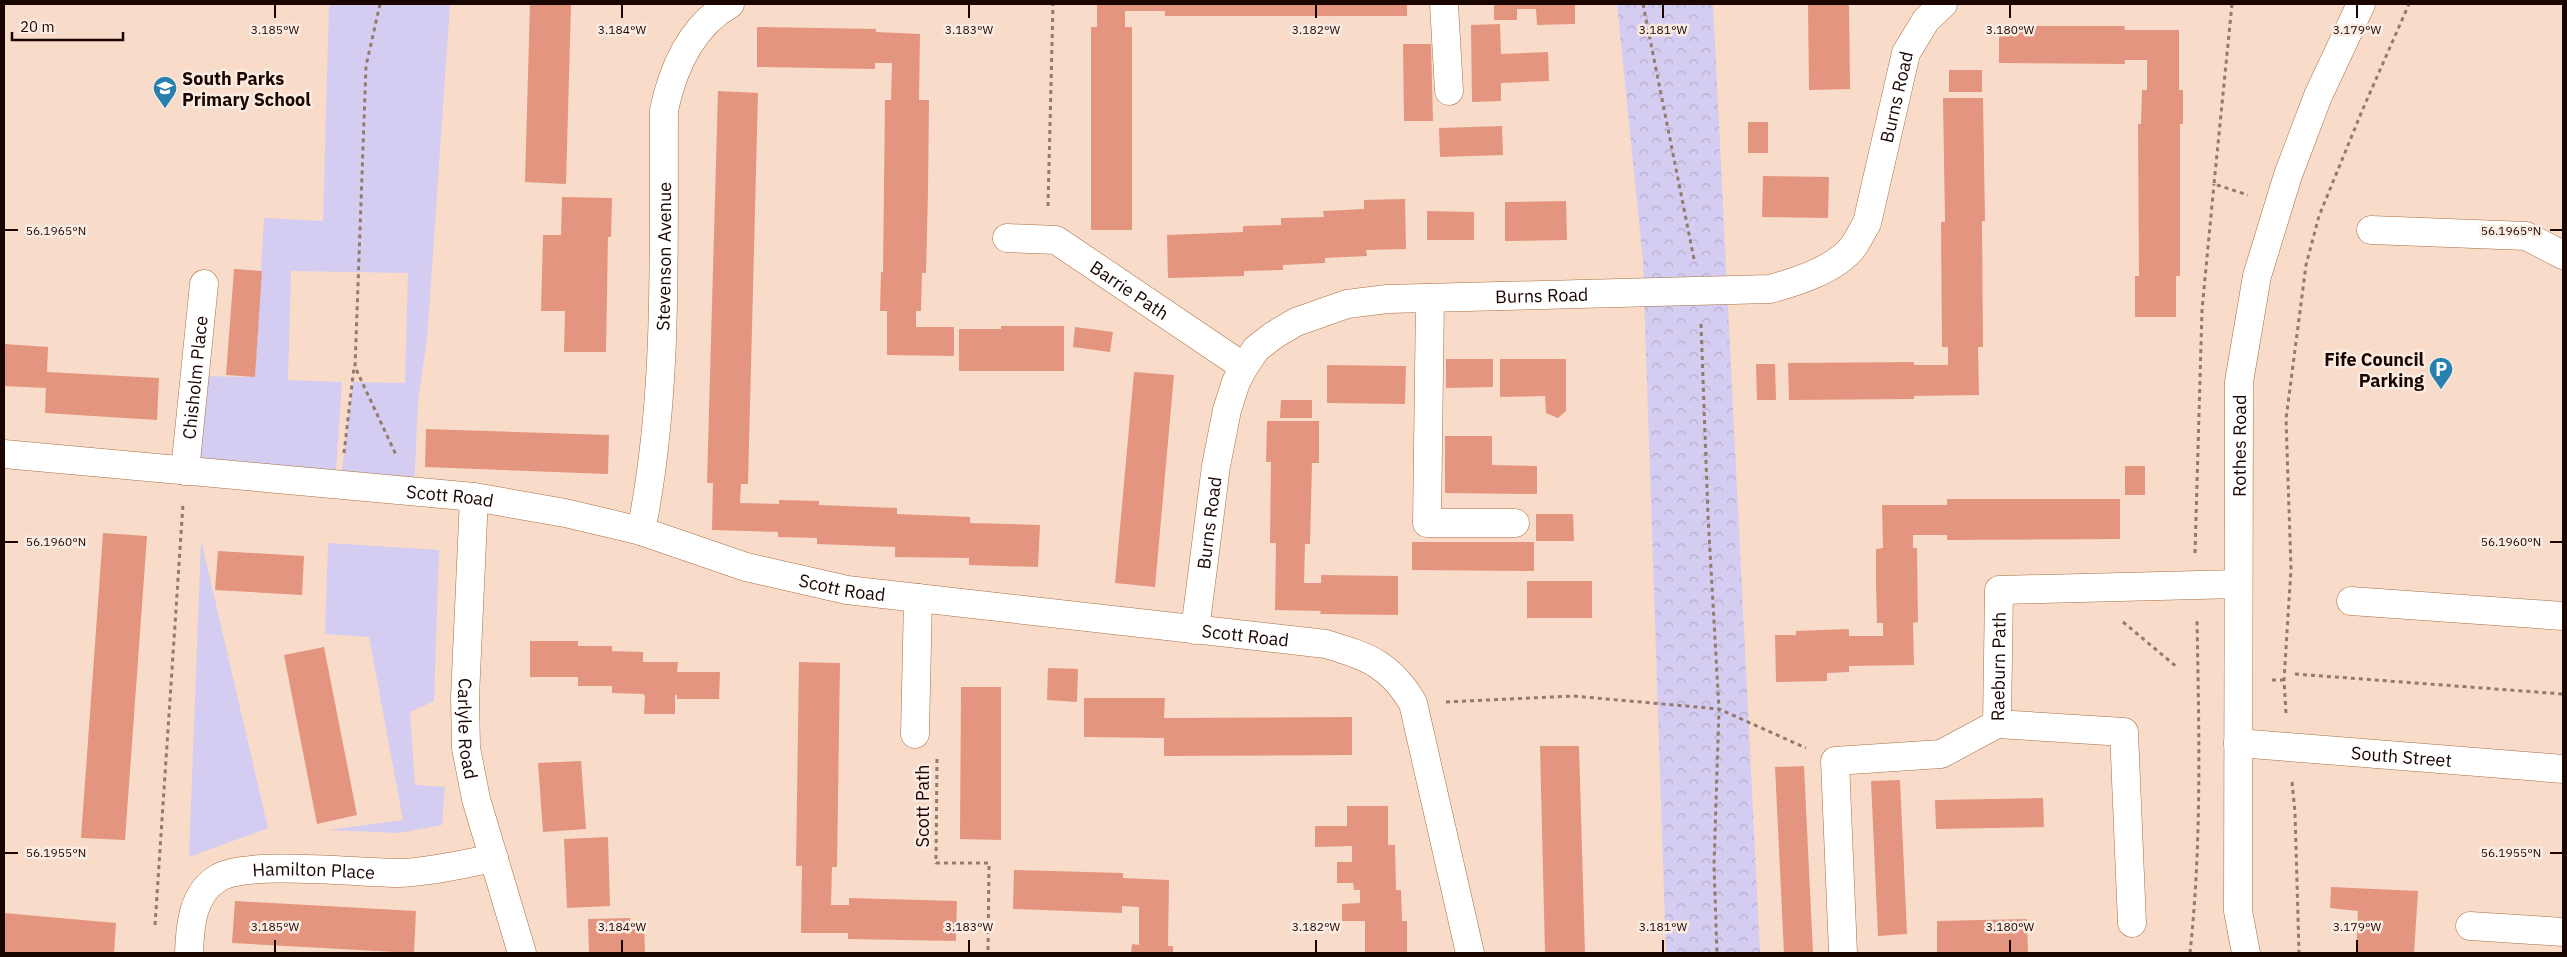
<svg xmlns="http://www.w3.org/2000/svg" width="2567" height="957" font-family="'IBM Plex Sans',sans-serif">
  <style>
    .grass { fill: #d5ccf1 }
    .forest { fill: url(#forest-crowns) }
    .building { fill: #e4957f }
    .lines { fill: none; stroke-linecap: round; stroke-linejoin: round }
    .minor-casing { stroke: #ab6d3e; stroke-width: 29 }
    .path { stroke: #937a6d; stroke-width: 3; stroke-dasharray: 4 4; stroke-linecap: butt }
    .minor { stroke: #fff; stroke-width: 28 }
    .ticks { fill: none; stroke: #1b0500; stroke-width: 2 }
    .labels { text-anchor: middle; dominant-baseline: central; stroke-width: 5; stroke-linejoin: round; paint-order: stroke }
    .poi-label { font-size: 18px; font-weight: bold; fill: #1b0500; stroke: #fbece3; text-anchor: start }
    .street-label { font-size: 18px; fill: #1b0500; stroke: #fbece3 }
    .ticks-label { font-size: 12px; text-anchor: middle; fill: #1b0500; stroke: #fbece3; stroke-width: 5; stroke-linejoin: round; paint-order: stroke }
  </style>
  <defs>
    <pattern id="forest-crowns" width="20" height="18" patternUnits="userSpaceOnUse" patternTransform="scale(1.25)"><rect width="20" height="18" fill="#d5ccf1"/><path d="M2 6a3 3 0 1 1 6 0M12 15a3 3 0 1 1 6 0" fill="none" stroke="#b6aecd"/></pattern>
  </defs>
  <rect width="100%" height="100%" fill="#f8dcc9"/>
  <path class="grass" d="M329,4H450L427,340L418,401L414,492L340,485L353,382L405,383L408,273L291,271L288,380L342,382L335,484L185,471L195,376L255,377L264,218L323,221Z
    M201,540L268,828L189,857Z
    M328,543L439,550L434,701L410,712L415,785L445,787L442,825L399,833L328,830L403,820L369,637L325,634Z"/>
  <path class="forest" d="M1617,4H1713L1760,953H1666L1643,261Z"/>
  <path class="building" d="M530,4H571L566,184L525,182Z
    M1097,4H1407V16H1165V11H1125V27H1132V230H1091V27H1097Z
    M1494,4H1575V24L1537,25L1536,9H1517V20H1494Z
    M1808,4H1849L1850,89L1809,90Z
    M1500,24L1501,54L1548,52L1549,81L1501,83V101L1472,102L1471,25Z
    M1999,26H2124L2125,30H2179V90H2183V124H2180V276H2176V317H2135V276H2139L2138,124H2141L2142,90H2147V60H2125V64L1999,63Z
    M757,27L876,29V32L920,34L919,100H929L928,192L926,273H922L921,311H916V327H954V356L887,355V311H880L881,272H883L885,100H891L892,63H875V69L757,67Z
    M1403,44H1431L1433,121H1404Z
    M1949,70H1982V92H1949Z
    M718,91L758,93L748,484H741L740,503L779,504V500L819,501V505L897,508V514L970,517V523L1040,525L1038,567L969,565V558L895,557V547L817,544V538L778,537V532L712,530L713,483H707Z
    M1943,98H1983L1985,221H1982L1983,347H1978L1979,395L1914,396V399L1789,400L1788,363L1914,362V365H1948V347H1942L1941,222H1945Z
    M1748,122H1768V153H1748Z
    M1502,126L1503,155L1440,157L1439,128Z
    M1763,176L1829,177L1828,218L1762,217Z
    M562,197L612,198L611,237H608L606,352H564L565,311H541L543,235H561Z
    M1405,199L1406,249L1366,250L1367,256L1325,258V263L1283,265V270L1244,271V276L1168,278L1167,235L1243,232V226L1281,225V218L1324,217L1323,211L1364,209V200Z
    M1566,201L1567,240L1505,241V202Z
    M1427,211L1474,212V240H1427Z
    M234,269L262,271L255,377L226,375Z
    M1001,326H1064V371H959V329H1001Z
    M1075,327L1113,332L1110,352L1073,347Z
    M4,344L48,347L47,372L159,378L157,420L45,413L46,388L4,386Z
    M1446,359H1493V387L1446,388Z
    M1500,359H1566V411L1558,418L1546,413L1545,396L1500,397Z
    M1756,364H1775L1776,400H1757Z
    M1327,365L1406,366L1405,404L1327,403Z
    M1134,372L1174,375L1155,587L1115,583Z
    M1281,400H1312V418H1280Z
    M1267,421H1319V463H1312L1310,544H1305L1304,583H1321V575L1398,576V615L1320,614L1321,611L1275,610L1276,543H1270L1271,462H1266Z
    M426,429L609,435L608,474L425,467Z
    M1445,436H1492V465L1537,466V494L1445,493Z
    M2125,466H2145V495H2125Z
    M1947,499H2120V539L1947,540V535H1913V548H1917L1918,622L1913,623L1914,665L1849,666V672L1827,673V681L1776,682L1775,635H1796V631L1849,629V636H1883V623H1877L1876,585V549L1883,548L1882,505H1947Z
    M1536,514H1573L1574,541H1536Z
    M103,533L147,536L125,840L81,838Z
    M1412,542H1534V571L1412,570Z
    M218,551L304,556L302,595L215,590Z
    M1527,581H1592V618H1527Z
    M530,641H578V646H612V651L643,652V662H678L677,672H720L719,699H677V695H675V714H644L645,696L643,694L612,693V686H578V677H530Z
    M324,647L357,815L317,824L284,655Z
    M799,662L840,663L837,867H832L831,905H849V898L957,901L956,941L848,939V933H801L802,866H796Z
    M1048,668L1078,669L1077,702L1047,700Z
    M961,687H1001V840L960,839Z
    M1084,698H1165L1164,718L1352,717V755L1164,756V738L1084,737Z
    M1540,746H1579L1585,953H1545Z
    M581,761L586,829L543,832L538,763Z
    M1804,766L1813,953H1784L1775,767Z
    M1900,780L1907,934L1878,936L1871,781Z
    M2043,798L2044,827L1936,829L1935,800Z
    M1347,806H1388V845H1395L1396,890H1401L1402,921H1407V953H1365V921H1342V904L1360,903V890H1354L1353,883H1337V862H1352V846L1315,847V826H1347Z
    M608,837L610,906L567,908L564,839Z
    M1014,870L1123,873V878L1169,880L1168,946H1173V953H1131L1132,944L1139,945V907L1122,906V913L1013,909Z
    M2331,887L2418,891L2414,953H2356L2358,911L2330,908Z
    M235,901L416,911L414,953L232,943Z
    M4,913L116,923L114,953H4Z
    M630,918V925L644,924L645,953H589L588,919Z
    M2027,919L2028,953H1937V921Z"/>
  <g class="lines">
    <defs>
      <g id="minor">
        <path d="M1444,4L1449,91"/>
        <path d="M2371,230L2526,236L2563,255"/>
        <path id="s1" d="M1007,238L1056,240L1244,367"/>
        <path d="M1430,298L1427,523H1515"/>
        <path id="s2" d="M4,454L474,497L565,513L641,531L746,567L847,590L1326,644C1368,657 1390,664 1413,703L1470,953"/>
        <path id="s3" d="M185,471L204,284"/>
        <path id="s4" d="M474,497L465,697L466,748L476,799L522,953"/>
        <path id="s5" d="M641,531C669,394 663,250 664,110C673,68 691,26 730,4"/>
        <path d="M2351,601L2563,616"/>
        <path id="s6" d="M1195,630L1216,466L1227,410L1236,382L1244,367L1256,349L1274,335L1296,322L1347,304L1387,299L1770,289C1796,282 1835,270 1853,247C1858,240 1862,231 1867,223L1906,53L1926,20L1943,4"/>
        <path d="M915,734L918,598"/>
        <path id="s7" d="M2238,743L2563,769"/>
        <path id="s8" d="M2132,923L2124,732L1997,724L1999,590L2238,584"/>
        <path d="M2470,926L2563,932"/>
        <path id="s9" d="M189,953C190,926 192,894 218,878C247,860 360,873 399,873C431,872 463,864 494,858"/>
        <path d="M1843,953L1835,761L1941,754L1997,724"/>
        <path id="s10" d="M2246,953L2238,911L2239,382L2257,276L2288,175L2318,96L2361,4"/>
      </g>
    </defs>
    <use href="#minor" class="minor-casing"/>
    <path class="path" d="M380,4L366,66L355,367L397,457
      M1643,4L1694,259
      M2232,4L2214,184L2248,195
      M1048,206L1053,4
      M1701,324L1708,516L1719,709L1714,865L1717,953
      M344,453L354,367
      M2195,553L2202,310L2214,184
      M2123,622L2178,668
      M2295,674L2563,694
      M2272,680H2284
      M1446,702L1573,696L1719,709L1806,748
      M2286,713L2284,680L2291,569L2286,419L2306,265L2319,216L2362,111L2409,4
      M937,759L936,863H989L988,953
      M2292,782L2295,812L2299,953
      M155,925L183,504
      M2190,953C2202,842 2199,731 2197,619"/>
    <use href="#minor" class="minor"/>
  </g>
  <path class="ticks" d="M275,5V18M622,5V18M969,5V18M1316,5V18M1663,5V18M2010,5V18M2357,5V18M5,230H18M2550,230H2562M5,542H18M2550,542H2562M5,853H18M2550,853H2562M275,940V952M622,940V952M969,940V952M1316,940V952M1663,940V952M2010,940V952M2357,940V952"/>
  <defs>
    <symbol id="school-pin" viewBox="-11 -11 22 30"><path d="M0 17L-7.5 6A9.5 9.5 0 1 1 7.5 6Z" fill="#2780ae" stroke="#fbece3"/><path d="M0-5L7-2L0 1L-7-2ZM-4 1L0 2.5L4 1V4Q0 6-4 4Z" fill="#fff"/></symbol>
    <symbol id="parking-pin" viewBox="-11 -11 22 30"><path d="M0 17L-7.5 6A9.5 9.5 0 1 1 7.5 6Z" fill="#2780ae" stroke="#fbece3"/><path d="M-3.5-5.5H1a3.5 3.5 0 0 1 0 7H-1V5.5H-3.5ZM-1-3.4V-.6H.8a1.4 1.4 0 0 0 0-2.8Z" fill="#fff"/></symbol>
  </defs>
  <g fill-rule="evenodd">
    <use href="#school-pin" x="151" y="74" width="28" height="38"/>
    <use href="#parking-pin" x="2427" y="355" width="28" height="38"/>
  </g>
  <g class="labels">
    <g class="poi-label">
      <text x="182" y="78">South Parks<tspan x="182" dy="21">Primary School</tspan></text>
      <text x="2424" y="359" text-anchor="end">Fife Council<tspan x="2424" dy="21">Parking</tspan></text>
    </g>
    <g class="street-label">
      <text stroke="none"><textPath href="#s6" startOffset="1068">Burns Road</textPath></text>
      <text stroke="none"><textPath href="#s5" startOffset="276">Stevenson Avenue</textPath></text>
      <text stroke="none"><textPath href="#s1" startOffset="138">Barrie Path</textPath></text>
      <text stroke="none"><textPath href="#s6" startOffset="588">Burns Road</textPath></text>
      <text stroke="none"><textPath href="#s3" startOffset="94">Chisholm Place</textPath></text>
      <text stroke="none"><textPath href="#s10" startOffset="508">Rothes Road</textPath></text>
      <text stroke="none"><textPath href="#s2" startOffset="448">Scott Road</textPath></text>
      <text stroke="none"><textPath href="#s6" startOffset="108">Burns Road</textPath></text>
      <text stroke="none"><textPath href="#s2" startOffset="852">Scott Road</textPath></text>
      <text stroke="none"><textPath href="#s2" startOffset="1258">Scott Road</textPath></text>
      <text stroke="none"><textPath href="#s8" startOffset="376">Raeburn Path</textPath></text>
      <text stroke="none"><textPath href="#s4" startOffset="232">Carlyle Road</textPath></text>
      <text stroke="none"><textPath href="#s7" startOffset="164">South Street</textPath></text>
      <text transform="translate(922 806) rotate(-90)">Scott Path</text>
      <text stroke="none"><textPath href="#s9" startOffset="181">Hamilton Place</textPath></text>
    </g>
  </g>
  <g class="ticks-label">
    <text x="275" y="34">3.185°W</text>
    <text x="622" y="34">3.184°W</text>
    <text x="969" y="34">3.183°W</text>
    <text x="1316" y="34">3.182°W</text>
    <text x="1663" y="34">3.181°W</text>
    <text x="2010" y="34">3.180°W</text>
    <text x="2357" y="34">3.179°W</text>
    <text x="56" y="235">56.1965°N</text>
    <text x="2511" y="235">56.1965°N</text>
    <text x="56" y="546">56.1960°N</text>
    <text x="2511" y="546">56.1960°N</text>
    <text x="56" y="857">56.1955°N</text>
    <text x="2511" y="857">56.1955°N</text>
    <text x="275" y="931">3.185°W</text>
    <text x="622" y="931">3.184°W</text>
    <text x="969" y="931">3.183°W</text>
    <text x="1316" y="931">3.182°W</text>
    <text x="1663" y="931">3.181°W</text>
    <text x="2010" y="931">3.180°W</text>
    <text x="2357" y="931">3.179°W</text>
  </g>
  <rect width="2567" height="957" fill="none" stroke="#1b0500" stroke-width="10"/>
  <path d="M12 32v8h111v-8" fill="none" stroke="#1b0500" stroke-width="2.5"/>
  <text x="20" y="32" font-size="15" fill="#1b0500" stroke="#fbece3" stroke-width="4" paint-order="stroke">20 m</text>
</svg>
